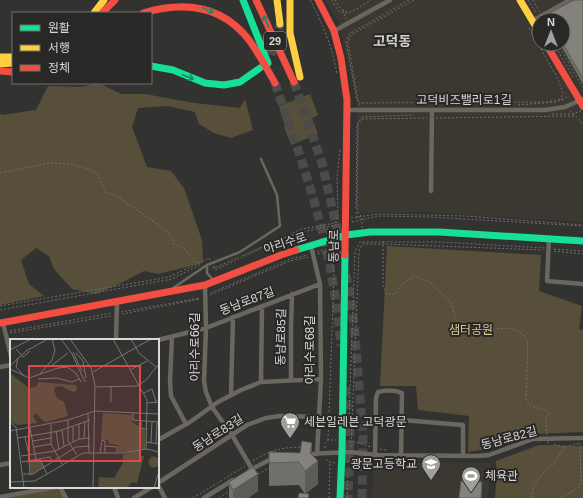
<svg xmlns="http://www.w3.org/2000/svg" width="583" height="498" font-family="Helvetica,'Noto Sans KR',sans-serif">
  <style>
    .built { fill: #3b3831; fill-rule: evenodd }
    .green { fill: #584f3b }
    .lines { fill: none; stroke-linecap: round; stroke-linejoin: round }
    .highway-tunnel { stroke: #4b4b4a; stroke-width: 9; stroke-dasharray: 9 4.5; stroke-linecap: butt }
    .path { stroke: #726f6a; stroke-width: 1; stroke-dasharray: 2 2; stroke-linecap: butt }
    .lane { stroke: #6b675e; stroke-width: 2.5 }
    .street { stroke: #6b675e; stroke-width: 4.5 }
    .fast { stroke: #16e098; stroke-width: 7 }
    .slow { stroke: #ffcf43; stroke-width: 7 }
    .jam { stroke: #f24e42; stroke-width: 7 }
    .path-bridge { stroke: #726f6a; stroke-width: 1; stroke-dasharray: 2 2; stroke-linecap: butt }
    .wall { fill: #72706b }
    .shaded-wall { fill: #5c5b57 }
    .building { fill: #84827c; stroke: #5c5b57 }
    .oneway { stroke: #20845f }
    .labels { text-anchor: middle; dominant-baseline: central; stroke-width: 4; stroke-linejoin: round; paint-order: stroke }
    .shield { fill: #292826; stroke: #a4a4a2; stroke-width: 1 }
    .shield-label { font-size: 11px; font-weight: bold; fill: #d9d9d7 }
    .street-label { font-size: 12px; fill: #d9d9d7; stroke: #292826 }
    .park-label { font-size: 12px; fill: #dac591; stroke: #292826 }
    .poi-label { font-size: 12px; fill: #d9d9d7; stroke: #292826; text-anchor: start }
    .quarter-label { font-size: 14px; font-weight: bold; fill: #d2d1ce; stroke: #292826 }
    .inset-road { fill: none; stroke: #757573; stroke-width: 1 }
    .view { fill: #d74b4b; fill-opacity: 0.15; stroke: #d74b4b; stroke-width: 2 }
    .inset-edge { fill: none; stroke: #d9d9d7; stroke-width: 2 }
  </style>
  <rect width="100%" height="100%" fill="#323231"/>
  <path class="built" d="M325,0H583V222L423,212L357,213V100L339,24ZM539,20H563V44H539Z
    M374,463H491L488,498H372Z"/>
  <path class="green" d="M99,83L121,94H145L194,103L240,108L245,99L253,130L231,138L214,133L199,124L195,112L168,106L138,108L132,127L147,167L171,171L184,188L202,240L203,263L158,274L144,271L117,285L96,294L72,289L54,269L49,256L36,248L21,260L29,284L44,296L0,305V114L2,115L36,110L48,86L81,87Z
    M310,94L318,115L312,118L318,134L291,145L284,127L287,126H285L279,106Z
    M387,246L541,255L539,291L582,306L579,329L583,330V432L531,434L494,448L468,452L469,416L418,410L416,386H380Z
    M539,445L583,446V498H495L497,473L496,461Z
    M60,487L66,498H0Z"/>
  <g class="lines">
    <path class="highway-tunnel" d="M262,65L271,55L280,24
      M294,82L322,163L344,260
      M275,83C293,136 313,189 325,244C333,277 338,312 341,346
      M346,274L354,323L363,436L362,498
      M345,387L350,433L348,498"/>
    <path class="path" d="M310,0C323,24 332,47 337,74
      M332,0C334,3 336,9 339,11C348,18 363,4 371,0
      M335,0L340,8L348,13
      M414,0L351,35L348,43L358,100L361,103L547,102L561,99
      M528,0L536,13
      M533,0L540,12
      M343,10L346,19
      M529,28L558,79L563,93L561,99L564,102
      M554,44L573,77
      M558,44L583,88
      M360,105L357,100L346,42L349,34L409,0
      M518,105L557,102L569,96
      M570,111L580,120L583,125
      M552,114H572L581,111
      M436,118L575,116
      M0,173L48,163L71,164L91,170L99,176L106,193L115,195L160,226L173,238L174,244L184,249L197,263
      M356,208L357,124L362,117L414,115
      M356,212L359,220
      M351,218L378,214L466,216L583,225
      M352,222L378,216L430,217L583,226
      M335,223L338,217L337,177L340,149
      M327,228V234
      M362,228V217L357,211L358,124L362,119L427,118
      M383,241V284L386,294H396L399,287L413,276L430,282L451,303L457,322L480,334C495,328 518,322 527,341C529,346 526,389 526,398C530,408 532,406 542,409C545,410 548,412 550,414L546,418V425
      M554,249L583,251
      M554,251L583,254
      M317,252L323,250L339,249
      M318,254L329,251L332,253
      M242,256L302,229L330,224L339,222
      M214,266L215,268L239,257
      M213,267L215,270L281,239L307,231L340,224
      M211,293L290,259L308,255
      M210,295L290,261L309,257
      M0,306L169,277L209,258L210,260
      M0,310L172,279L201,264
      M121,312L200,298
      M122,314L200,299
      M10,331L112,313
      M10,333L111,316
      M349,418L355,252L360,242H441L545,248
      M328,440L334,278L332,254
      M349,440L371,447
      M351,447L359,251L362,244H383L543,250
      M325,448V444L328,440H336
      M380,449L386,450
      M326,459L330,462L335,463
      M352,459H361
      M253,461C271,450 279,448 301,447
      M348,462L351,456
      M258,474L269,468
      M193,498L245,466
      M219,498L230,491
      M329,498L330,463
      M347,498L348,473
      M531,498L534,485L542,474L555,462L565,447L552,444
      M561,498L581,486L580,443L565,447"/>
    <path class="lane" d="M207,265V273L214,281
      M173,288L207,265L240,252L280,226L277,195L261,159"/>
    <path class="street" d="M532,21L570,0
      M334,31L390,0
      M348,110H545L565,107L583,99
      M431,191L432,110
      M549,238L547,281L583,284
      M311,246L320,284L321,379L317,454
      M205,285L206,328L204,381L206,392L212,407L232,435L252,469
      M3,323L11,356
      M172,337L170,381L171,396L186,424
      M116,340L117,302
      M158,340L206,328L320,284
      M0,367L11,365
      M291,380V328L292,294
      M261,382L262,306
      M231,395L233,317
      M402,420L463,425V456
      M158,440L190,422L218,402L241,390L261,382L321,379
      M306,454L351,452L375,455L478,456L489,455L533,439L583,438
      M375,455L376,398L378,392C386,390 395,390 402,393L401,456
      M0,465L11,463
      M250,470L273,458
      M158,483L247,425L266,418L280,416L319,417
      M158,485L165,498
      M60,487L66,498
      M114,487L118,498
      M0,497L56,487
      M134,498L152,487
      M204,498L233,480"/>
    <path class="fast" d="M243,0L268,63
      M151,66L173,70L205,83L224,85L240,82L260,68
      M296,250L346,235L370,232H439L583,241
      M340,498L342,452L345,255"/>
    <path class="slow" d="M277,0L280,24
      M290,0V33L300,77
      M520,0L539,32
      M94,13L104,0
      M0,57H13
      M0,64L13,63"/>
    <path class="jam" d="M256,0L294,82
      M318,0L334,31L341,58L347,100L345,255
      M102,13L115,0
      M143,13C184,1 222,5 249,40C259,54 267,69 275,83
      M546,44L583,106
      M0,71L13,72
      M0,323L205,285L281,255L296,250"/>
    <path class="path-bridge" d="M546,425L548,443"/>
  </g>
  <path class="wall" d="M583,0V84L560,44H563V20H546V15Z
    M269,452L312,455L318,484L305,494L309,498L305,494L299,485L269,486Z
    M229,482L258,491L248,498H229Z"/>
  <path class="shaded-wall" d="M312,443V465L318,461V484L305,494V471Z
    M258,474V491L248,498H233V490Z"/>
  <path class="building" d="M574,0H583V78L563,44V20H549L546,15Z
    M302,441L312,443L310,453L318,461L305,471L299,462L269,463V452L300,453Z
    M253,467L258,474L233,490L229,482Z
    M461,481L482,482L481,498H459Z
    M299,493L309,494L308,498H298Z"/>
  <defs><path id="oneway-shaft" d="M-6 0H5M1.5-3L5.5 0L1.5 3" fill="none" stroke-width="1.6" stroke-linecap="round" stroke-linejoin="round"/></defs>
  <g class="oneway">
    <use href="#oneway-shaft" transform="translate(208 10) rotate(22)"/>
    <use href="#oneway-shaft" transform="translate(266 21) rotate(-115)"/>
    <use href="#oneway-shaft" transform="translate(188 77) rotate(21)"/>
  </g>
  <defs>
    <symbol id="supermarket-pin" viewBox="-11 -11 22 30"><path d="M0 17L-7.5 6A9.5 9.5 0 1 1 7.5 6Z" fill="#9f9f9d" stroke="#292826"/><path d="M-6-5.5h2.5l.6 2H6L4.5 2H-2.5L-4.4-4H-6ZM-1.5 3.2a1.3 1.3 0 1 0 .1 0ZM3 3.2a1.3 1.3 0 1 0 .1 0Z" fill="#fff"/></symbol>
    <symbol id="school-pin" viewBox="-11 -11 22 30"><path d="M0 17L-7.5 6A9.5 9.5 0 1 1 7.5 6Z" fill="#9f9f9d" stroke="#292826"/><path d="M0-5L7-2L0 1L-7-2ZM-4 1L0 2.5L4 1V4Q0 6-4 4Z" fill="#fff"/></symbol>
    <symbol id="stadium-pin" viewBox="-11 -11 22 30"><path d="M0 17L-7.5 6A9.5 9.5 0 1 1 7.5 6Z" fill="#9f9f9d" stroke="#292826"/><path d="M0-5a6.5 5 0 1 0 0 10a6.5 5 0 1 0 0-10ZM-3.5-1.8h7v3.6h-7Z" fill="#fff"/></symbol>
  </defs>
  <g fill-rule="evenodd">
    <use href="#supermarket-pin" x="279" y="411" width="22" height="30"/>
    <use href="#school-pin" x="420" y="453" width="22" height="30"/>
    <use href="#stadium-pin" x="460" y="465" width="22" height="30"/>
  </g>
  <g class="labels">
    <rect class="shield" x="264" y="32" width="22" height="18" rx="3"/>
    <g class="shield-label">
      <text x="275" y="41">29</text>
    </g>
    <g class="street-label">
      <text x="464" y="100">고덕비즈밸리로1길</text>
      <text transform="translate(285 243) rotate(-18)">아리수로</text>
      <text transform="translate(334 246) rotate(-89)">동남로</text>
      <text transform="translate(247 301) rotate(-21)">동남로87길</text>
      <text transform="translate(281 337) rotate(-89)">동남로85길</text>
      <text transform="translate(195 347) rotate(-90)">아리수로66길</text>
      <text transform="translate(310 350) rotate(-90)">아리수로68길</text>
      <text transform="translate(218 433) rotate(-33)">동남로83길</text>
      <text transform="translate(509 438) rotate(-15)">동남로82길</text>
    </g>
    <g class="park-label">
      <text x="471" y="330">샘터공원</text>
    </g>
    <g class="poi-label">
      <text x="304" y="422">세븐일레븐 고덕광문</text>
      <text x="417" y="464" text-anchor="end">광문고등학교</text>
      <text x="485" y="476">체육관</text>
    </g>
    <g class="quarter-label">
      <text x="392" y="41">고덕동</text>
    </g>
  </g>
  <g transform="translate(10 339)">
    <rect width="149" height="149" fill="#323231"/>
    <path d="M0,34L19,49L26,48L28,43L66,46L67,52L63,53L51,47L45,48L44,51L47,59L54,63L58,77L37,83L33,82L26,74L23,77L27,84L8,86L3,84L0,80ZM93,74L122,76V83L135,91V110L108,113V106L99,105L98,101H91ZM122,112H131L130,117H134L127,144L122,143L117,149H88L89,138L104,139L113,124V115ZM138.5 123a5.5 5.5 0 1 1 11 0a5.5 5.5 0 1 1-11 0ZM30,120L34,128L21,136L19,122Z" fill="#584f3b"/>
    <path class="inset-road" d="M51,0L62,15L75,43M60,0L81,29L85,46L83,149M103,0L137,61L136,110M121,0L129,14L146,28M6,10L13,18L20,12M0,11L21,0M63,13L72,32M66,14L73,22L76,39M8,19L6,28L14,37M0,27L16,12L38,0M41,27L58,14M0,30L19,39L48,29L57,28L66,34L71,43M120,31L137,22M83,33L141,0M29,36L42,21L45,11L42,0M28,40L47,39L62,43L69,40M85,48L127,47L136,41L149,25M134,54L142,50L146,63M101,63V48M137,64L149,63M123,74V81L149,83M78,75L79,114M58,81V102L67,116M131,81V89L136,90M0,83L6,88L14,149M41,85V105L52,125M20,89L26,121M52,91L54,107M0,92L58,81L85,72L149,75M46,92L49,111M15,98L19,116M8,99L49,92L80,81M74,99L75,83M69,100V85M23,102L41,99M63,102V88M136,103L149,105M141,104L142,82M146,104L147,83M95,107L107,108V114M24,108L41,105M90,114L92,101L95,102V114M11,117L45,112L69,100L80,99M30,120L37,135M19,122L20,136M12,123L40,118L42,123M13,135H23L66,108L80,107M0,143L25,142L73,114H110L137,110L149,113M144,149L149,132"/>
    <path class="view" d="M19,27H130V122H19Z"/>
    <rect width="149" height="149" class="inset-edge"/>
  </g>
  <rect x="12" y="12" width="140" height="72" fill="#292826" stroke="#6f6f6d"/>
  <rect x="20" y="25" width="20" height="6" fill="#16e098" stroke="#6f6f6d"/>
  <text x="48" y="32" font-size="12" fill="#d9d9d7">원활</text>
  <rect x="20" y="45" width="20" height="6" fill="#ffcf43" stroke="#6f6f6d"/>
  <text x="48" y="52" font-size="12" fill="#d9d9d7">서행</text>
  <rect x="20" y="65" width="20" height="6" fill="#f24e42" stroke="#6f6f6d"/>
  <text x="48" y="72" font-size="12" fill="#d9d9d7">정체</text>
  <g transform="translate(551 32)"><circle r="19" fill="#292826" stroke="#6f6f6d"/>
  <path d="M0-3L7 15L0 10L-7 15Z" fill="#9f9f9d"/>
  <text y="-6" font-size="11" font-weight="bold" text-anchor="middle" fill="#d9d9d7">N</text>
  </g>
</svg>
